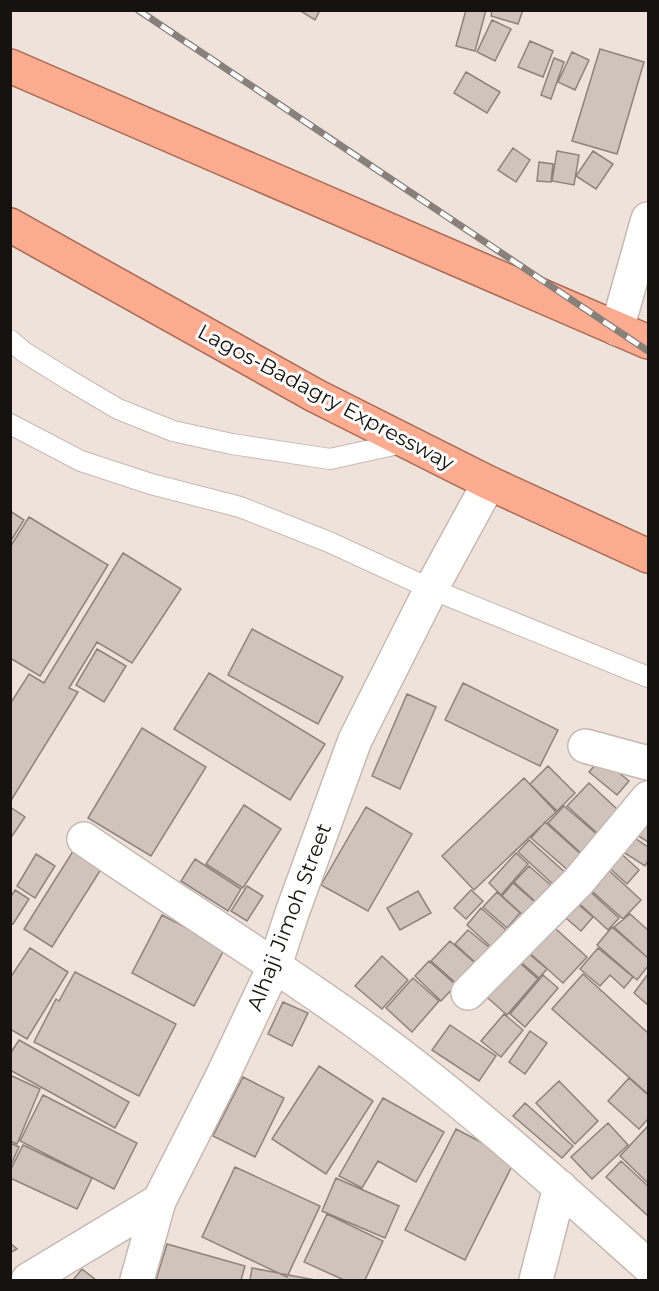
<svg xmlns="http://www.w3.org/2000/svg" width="659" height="1291" font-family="Montserrat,sans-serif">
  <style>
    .building { fill: #cfc3bc; stroke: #8e837c; stroke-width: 1.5 }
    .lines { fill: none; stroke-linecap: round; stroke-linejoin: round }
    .service-casing { stroke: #c5b9b2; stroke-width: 22 }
    .minor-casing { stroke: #c5b9b2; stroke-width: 36 }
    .trunk-casing { stroke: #aa6852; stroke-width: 36 }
    .service { stroke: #fff; stroke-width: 20 }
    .minor { stroke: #fff; stroke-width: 33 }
    .trunk { stroke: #fbac90; stroke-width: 33 }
    .rail-casing { stroke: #88807b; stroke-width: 7 }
    .rail { stroke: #fff; stroke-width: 4.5; stroke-dasharray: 14; stroke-linecap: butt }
    .labels { text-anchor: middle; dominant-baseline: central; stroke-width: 6; stroke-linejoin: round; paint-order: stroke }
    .street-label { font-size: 21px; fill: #161210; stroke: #fff }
  </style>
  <rect width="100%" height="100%" fill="#eee2db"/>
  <path class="building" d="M299,10H320L315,20Z
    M466,10H486L475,51L456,46Z
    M492,10H523L518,24L491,16Z
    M492,20L511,29L495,61L477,52Z
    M530,41L553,51L543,77L518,67Z
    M600,49L644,62L617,154L572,141Z
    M572,52L589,60L575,90L558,82Z
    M554,58L564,62L551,99L541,95Z
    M466,72L500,92L487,113L454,93Z
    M513,148L530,160L516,182L498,170Z
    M557,151L579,155L574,185L552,181Z
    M593,151L613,164L596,189L576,176Z
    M539,162L553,164L551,182L537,181Z
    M10,511L24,520L12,539L10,538Z
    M29,517L108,565L40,676L10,658V547Z
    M123,553L181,589L132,663L97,642L69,688L78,692L10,802V704L29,674L44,683Z
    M252,629L343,677L318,724L228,675Z
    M97,649L126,666L104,702L76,685Z
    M209,673L325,744L290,800L174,729Z
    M463,683L558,730L540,766L445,720Z
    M407,694L436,707L400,789L372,776Z
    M142,728L206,767L151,856L88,818Z
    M601,758L629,781L617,795L589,772Z
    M548,766L575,793L557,811L530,784Z
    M524,778L556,812L474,890L442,856Z
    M589,783L618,810L597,833L567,806Z
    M244,805L281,829L243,888L206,864Z
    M564,806L599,836L583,855L548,823Z
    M10,807L25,817L10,839Z
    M366,807L412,834L368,911L321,885Z
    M648,820V842L628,829Z
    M545,822L584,857L570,872L531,838Z
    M627,833L648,847V860L645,866L617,848Z
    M529,840L568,875L556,887L518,852Z
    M75,848L103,866L52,947L24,929Z
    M615,848L639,870L627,884L603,862Z
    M516,853L528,864L501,895L489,883Z
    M36,854L55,866L35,898L17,886Z
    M195,859L241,889L228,911L181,881Z
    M603,865L641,900L623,919L584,884Z
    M529,866L554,888L539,905L514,882Z
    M513,883L536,903L524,916L502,896Z
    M582,884L619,918L608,930L571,896Z
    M247,886L263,896L247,921L231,911Z
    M15,890L29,899L13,924L10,923V898Z
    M471,890L483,901L466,919L454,908Z
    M418,891L431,913L400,930L387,908Z
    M497,892L520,913L507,928L483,907Z
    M572,899L593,917L581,931L560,913Z
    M481,908L506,930L491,947L467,925Z
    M630,914L648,930V958L614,927Z
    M162,915L225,948L194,1006L132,973Z
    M547,921L587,957L563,983L523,947Z
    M612,927L648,958V966L637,980L597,945Z
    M468,930L491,949L477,964L455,944Z
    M450,941L476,964L458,985L431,961Z
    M30,948L68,972L27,1039L10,1029V978Z
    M522,948L547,969L539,978L515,957Z
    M598,948L633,977L624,988L610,975L600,986L580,969Z
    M382,956L408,980L382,1009L355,986Z
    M512,956L538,979L507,1015L480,991Z
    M429,961L456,985L441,1001L415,976Z
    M75,972L176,1024L139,1096L34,1042L56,999L59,1001Z
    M583,974L648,1033V1094L552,1009Z
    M648,974V1005L634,993Z
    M543,975L558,988L525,1027L510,1014Z
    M413,978L439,1001L412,1032L386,1008Z
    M283,1002L308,1013L292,1046L268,1034Z
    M504,1014L523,1030L501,1057L481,1041Z
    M450,1025L496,1056L479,1081L432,1050Z
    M530,1031L547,1043L525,1074L509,1062Z
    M19,1040L129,1102L115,1128L10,1070V1054Z
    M319,1066L373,1101L326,1174L272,1139Z
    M10,1075L40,1089L17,1144L10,1141Z
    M243,1077L284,1098L255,1157L213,1136Z
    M629,1078L648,1095V1119L639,1129L608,1101Z
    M559,1081L598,1121L575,1144L536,1103Z
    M43,1095L137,1143L114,1189L20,1141Z
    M383,1098L444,1132L416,1182L378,1161L362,1188L339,1176Z
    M525,1103L573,1146L562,1158L513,1116Z
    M608,1123L628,1145L592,1179L571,1157Z
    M648,1126V1183L620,1156Z
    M456,1129L515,1160L465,1260L405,1230Z
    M10,1143L19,1147L10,1167Z
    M23,1145L92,1178L77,1209L10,1178V1171Z
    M621,1161L648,1186V1216L606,1177Z
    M235,1167L320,1206L287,1277L202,1237Z
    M336,1178L399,1206L385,1238L322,1211Z
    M327,1214L383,1241L365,1280H344L304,1262Z
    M10,1243L17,1249L10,1253Z
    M167,1244L245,1266L241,1280H156Z
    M252,1268L315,1280H250Z
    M82,1269L96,1280H73Z"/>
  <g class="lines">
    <defs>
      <path id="service" d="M10,340L24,352L69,380L118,409L173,431L232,444L330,459L407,442
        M10,424L81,461L151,484L240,507L329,542L431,589L648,677"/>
      <path id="minor" d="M617,329L648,219
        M585,746L648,763
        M84,839C174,901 267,958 356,1022C459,1096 554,1182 648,1266
        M468,993L578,882L648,798
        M28,1280L159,1201L221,1079L275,965L292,913L355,740L431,589L489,483
        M137,1280L159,1201
        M536,1280L560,1187"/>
      <path id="trunk" d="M10,66L648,342
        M10,225L316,396L489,483L648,556"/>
    </defs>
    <use href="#service" class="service-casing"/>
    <use href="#minor" class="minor-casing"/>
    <use href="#trunk" class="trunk-casing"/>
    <use href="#service" class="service"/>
    <use href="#minor" class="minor"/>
    <use href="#trunk" class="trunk"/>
    <defs>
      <path id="rail" d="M138,10L648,351"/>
    </defs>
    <use href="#rail" class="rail-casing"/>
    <use href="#rail" class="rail"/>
  </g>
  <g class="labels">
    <g class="street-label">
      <text transform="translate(326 397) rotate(28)">Lagos-Badagry Expressway</text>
      <text transform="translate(289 917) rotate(-69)">Alhaji Jimoh Street</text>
    </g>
  </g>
  <rect width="659" height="1291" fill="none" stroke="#161210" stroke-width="24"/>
</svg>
